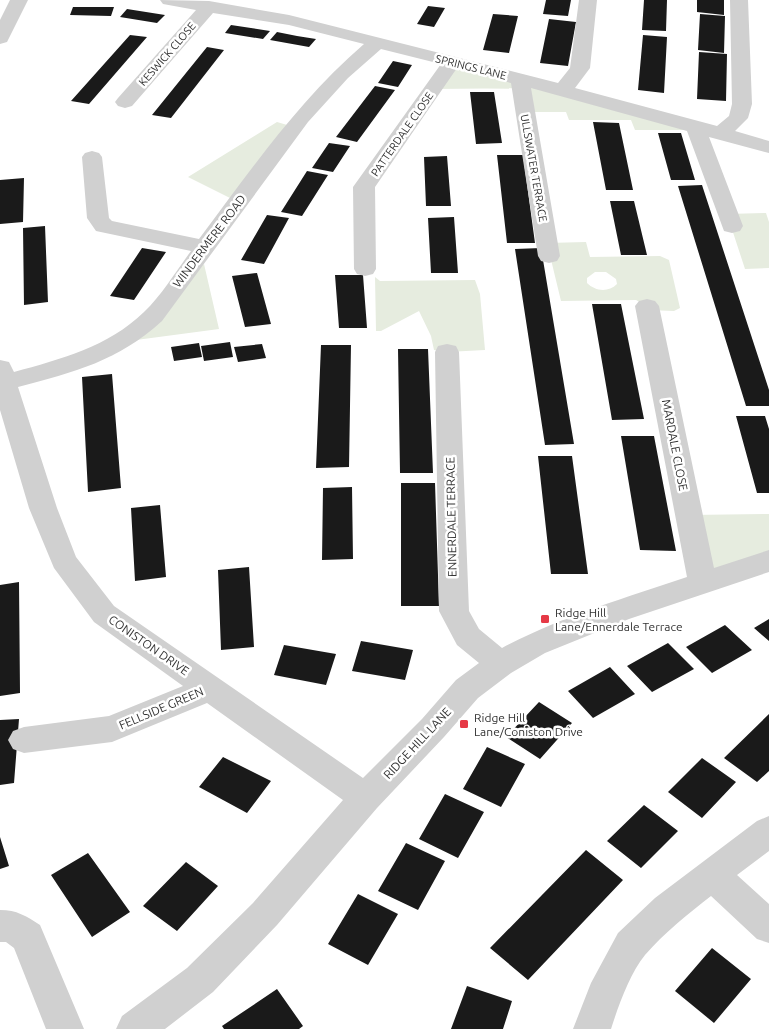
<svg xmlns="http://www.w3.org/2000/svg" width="769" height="1029" font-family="Ubuntu,sans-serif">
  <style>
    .green { fill: #e6ecdf; fill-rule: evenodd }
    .building { fill: #1a1a1a }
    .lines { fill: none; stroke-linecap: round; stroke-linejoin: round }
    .minor { fill: #d0d0d0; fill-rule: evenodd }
    .poi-dot { fill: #e63946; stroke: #fff; stroke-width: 2 }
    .labels { text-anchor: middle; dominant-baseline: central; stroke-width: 5; stroke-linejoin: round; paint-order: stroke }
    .far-street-label { font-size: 11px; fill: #333; stroke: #fff }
    .street-label { font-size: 12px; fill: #333; stroke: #fff }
    .poi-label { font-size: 12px; fill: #333; stroke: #fff; text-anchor: start }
  </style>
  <rect width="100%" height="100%" fill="#fff"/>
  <path class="green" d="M452,62L696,130H635L631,120H569L566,112H525L521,88L434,89Z
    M277,122L294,127L238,202L188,177Z
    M766,213L769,222V268L745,269L727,214Z
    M586,242L590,257L660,256L669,260L680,308L674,311L648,310L647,306L636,300L561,301L547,243ZM595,272H606L616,279L617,284C608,293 595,291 587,283V278Z
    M204,264L219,329L121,342Z
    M375,277L380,281L475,280L480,294L485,350L447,352L434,350L431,336L419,311L381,331H376Z
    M769,514V561L703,583L689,515Z"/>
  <path class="building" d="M546,0H571L568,16L543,14Z
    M644,0H667L666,31L642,30Z
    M697,0H724V15L697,12Z
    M428,6L445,8L434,27L417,24Z
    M73,7H114L111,16L70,15Z
    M127,9L165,15L157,23L120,17Z
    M493,14L518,16L509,53L483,50Z
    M700,14L725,16L724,53L698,50Z
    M549,19L576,22L568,66L540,63Z
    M231,25L251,28L270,31L263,39L225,33Z
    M277,32L297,36L316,39L309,47L270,40Z
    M130,35L147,37L89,104L71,101Z
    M643,35L667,37L664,93L638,90Z
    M207,47L224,50L171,118L152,115Z
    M699,52L727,54L726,101L697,99Z
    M393,61L412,65L398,87L378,83Z
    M375,86L395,90L357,142L336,137Z
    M470,92H494L502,143L476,144Z
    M593,122L619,123L633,190H606Z
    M658,133H681L695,180H671Z
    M329,143L350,146L333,172L312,168Z
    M497,155H523L535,243H507Z
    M447,156L451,206H426L424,157Z
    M307,171L328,175L302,216L281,212Z
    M24,178L23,222L0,224V180Z
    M702,185L769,390V406H746L678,186Z
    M610,201H634L647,255H621Z
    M267,215L289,218L264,264L241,260Z
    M454,217L458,273H431L428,218Z
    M45,226L48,302L24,305L23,228Z
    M142,248L166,252L134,300L110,296Z
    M541,248L574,444L545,445L515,249Z
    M257,273L271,324L245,327L232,276Z
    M335,275H363L367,328H339Z
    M592,304H621L644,419L612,420Z
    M230,342L233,357L204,361L201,346Z
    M199,343L202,357L174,361L171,347Z
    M262,344L266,358L238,362L234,347Z
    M321,345H351L349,467L316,468Z
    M398,349H428L433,473H400Z
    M112,374L121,488L88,492L82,377Z
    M736,416H765L769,429V493H757Z
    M621,436H654L676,551L640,550Z
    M538,456H572L588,574H551Z
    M401,483H435L439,606H401Z
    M352,487L353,559L322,560L323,488Z
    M160,505L166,577L135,581L131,508Z
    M249,567L254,647L221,650L218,570Z
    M19,582L20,693L0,696V585Z
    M769,619V641L754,628Z
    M725,625L752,650L712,673L686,647Z
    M361,641L413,650L405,680L352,671Z
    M668,643L694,669L652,692L627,666Z
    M284,645L336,654L326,685L274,675Z
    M610,667L635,694L593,718L568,691Z
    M539,702L572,723L540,759L506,737Z
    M769,714V771L757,782L724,758Z
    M19,719L14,783L0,785V720Z
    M487,747L525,764L501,807L463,789Z
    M223,757L271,781L247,813L199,787Z
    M702,758L736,782L702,818L668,792Z
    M445,794L484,812L458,858L419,839Z
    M644,805L678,831L641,868L607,841Z
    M0,837L9,866L0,869Z
    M406,843L445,861L418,910L378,891Z
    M586,850L623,880L528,980L490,948Z
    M88,853L130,912L92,937L51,875Z
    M186,862L218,886L177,931L143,906Z
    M358,894L398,914L368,965L328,944Z
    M712,948L751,979L714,1023L675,991Z
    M467,986L512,1001L503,1029H451Z
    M277,989L303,1026L299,1029H224L222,1026Z"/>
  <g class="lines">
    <path class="minor" d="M10,0H28L7,42L0,44V20Z
      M160,0L209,1L289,15L558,83L570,68L579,0H597L590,68L575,88L717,126L729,116L732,104L730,0H748L752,104L748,118L735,131L769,141V153L709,137L743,226L740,231L732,233L724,231L687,131L531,88L560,256L557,261L549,263L541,261L538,256L511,83L457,68L375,187L376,269L373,274L365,276L357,274L354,269L353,187L441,64L381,49L348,78L308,122L162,321C118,361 75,372 18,387L57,508L76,557L114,606L363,778L422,719L456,680L479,663L457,645L439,611L435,352L438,346L447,344L456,346L459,352L469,611L479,629L502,648C560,617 625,598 687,577L635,306L639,301L647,299L655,301L659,306L714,568L769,550V572L629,619L545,653L511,673L478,698L444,737L377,808L277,925L213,992L165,1029H116L122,1016L187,968L253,903L343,800L207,703L112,742L24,753L13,749L8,740L13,731L24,727L109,716L183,686L94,622L54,568L29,508L0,410V360L9,362L14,372C61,359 108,347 144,312C162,295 176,271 191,251L96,231L87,218L82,157L85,153L92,151L99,153L102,157L109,218L112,221L199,239C251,170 298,101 364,44L289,25L213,13L132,106L125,108L118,106L115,102L118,98L196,10L163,4Z
      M769,816V851L737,875L769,904V943L757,939L711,896C688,914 664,933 645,955C630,973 618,1007 611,1029H573L591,983L618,933L655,898L757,821Z
      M0,910C17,910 26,916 40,925L84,1029H46L14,948L6,942H0Z"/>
  </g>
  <g class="poi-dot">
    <rect x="540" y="614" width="10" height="10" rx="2.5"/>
    <rect x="459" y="719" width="10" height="10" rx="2.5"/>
  </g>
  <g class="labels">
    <g class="far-street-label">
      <text transform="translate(167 54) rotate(-49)">KESWICK CLOSE</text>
      <text transform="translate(471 67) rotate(14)">SPRINGS LANE</text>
      <text transform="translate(402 134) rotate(-55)">PATTERDALE CLOSE</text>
      <text transform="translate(534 168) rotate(80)">ULLSWATER TERRACE</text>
    </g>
    <g class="street-label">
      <text transform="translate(209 241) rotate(-53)">WINDERMERE ROAD</text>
      <text transform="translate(675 445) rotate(79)">MARDALE CLOSE</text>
      <text transform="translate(451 517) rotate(-91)">ENNERDALE TERRACE</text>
      <text transform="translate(149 645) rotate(35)">CONISTON DRIVE</text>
      <text transform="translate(161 708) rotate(-23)">FELLSIDE GREEN</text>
      <text transform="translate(417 743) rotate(-47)">RIDGE HILL LANE</text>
    </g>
    <g class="poi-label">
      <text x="555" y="612">Ridge Hill<tspan x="555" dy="14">Lane/Ennerdale Terrace</tspan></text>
      <text x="474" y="717">Ridge Hill<tspan x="474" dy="14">Lane/Coniston Drive</tspan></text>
    </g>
  </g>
</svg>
